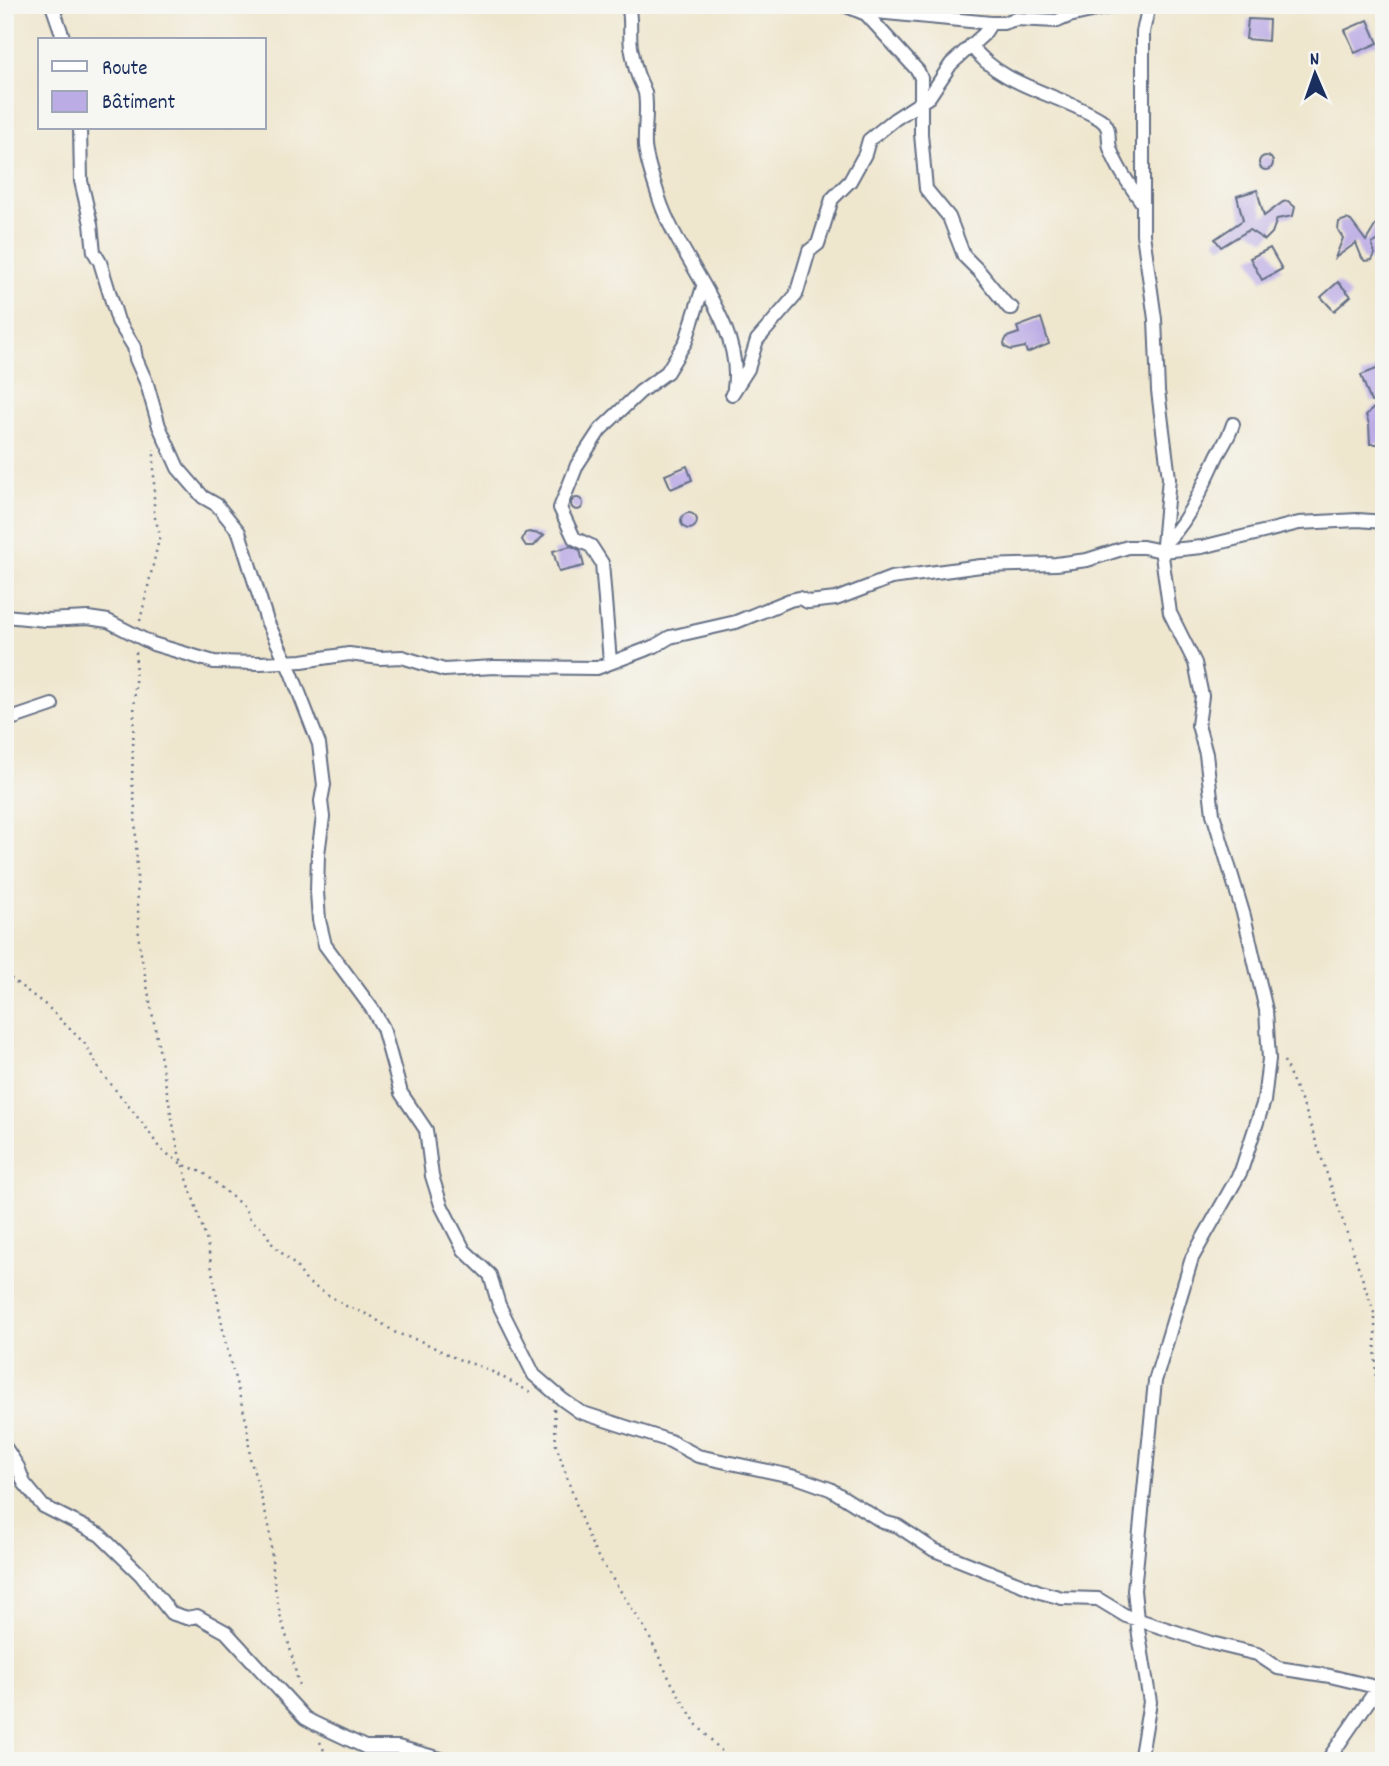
<svg xmlns="http://www.w3.org/2000/svg" width="1389" height="1766" font-family="Dekko,sans-serif">
  <style>
    .building { fill: #bcace5 }
    .lines { fill: none; stroke-linecap: round; stroke-linejoin: round }
    .minor-casing { stroke: #656f85; stroke-width: 16 }
    .path { stroke: #656f85; stroke-width: 2.5; stroke-dasharray: 2 5; stroke-linecap: butt }
    .minor { stroke: #fff; stroke-width: 12 }
  </style>
  <rect width="100%" height="100%" fill="#f6f6f2"/>
  <filter id="ink" filterUnits="userSpaceOnUse"><feTurbulence type="fractalNoise" baseFrequency=".0143" numOctaves="2"/><feDisplacementMap in="SourceGraphic" scale="14" xChannelSelector="R" yChannelSelector="G"/><feConvolveMatrix kernelMatrix="1 2 1 2 8 2 1 2 1" color-interpolation-filters="sRGB"/></filter>
  <filter id="wash" filterUnits="userSpaceOnUse"><feTurbulence type="fractalNoise" baseFrequency=".00686" numOctaves="4" result="noise"/><feDisplacementMap in="SourceGraphic" scale="28" xChannelSelector="R" yChannelSelector="G"/><feGaussianBlur stdDeviation="1.57" result="paint"/><feColorMatrix in="noise" values="0 0 0 0 0 0 0 0 0 0 0 0 0 0 0 0 0 1.4 0 .05"/><feComposite in="paint" operator="in"/></filter>
  <g filter="url(#wash)">
    <rect width="100%" height="100%" fill="#efe6ce"/>
    <g id="blocks">
      <path class="building" d="M1248,19L1269,20L1268,41L1246,39Z
        M1368,20L1378,43L1355,53L1345,30Z
        M1259 163a7 7 0 1 1 14 0a7 7 0 1 1-14 0Z
        M1257,190L1264,216L1283,202L1288,201L1295,207L1293,216L1277,219L1272,233L1265,240L1249,230L1221,247L1215,239L1243,220L1237,196Z
        M1384,211V237L1372,244L1375,254L1372,260L1365,261L1362,258L1356,243L1335,258L1343,238L1338,230L1339,222L1347,219L1351,221L1366,241Z
        M1270,248L1282,269L1262,280L1250,258Z
        M1338,282L1351,296L1334,311L1321,297Z
        M1041,318L1049,344L1027,353L1025,347L1011,350L1005,347L1004,343L1007,337L1019,333L1017,327Z
        M1384,366V397L1371,402L1361,375Z
        M1377,405L1383,414L1384,444H1370L1369,424L1366,415Z
        M687,466L692,480L671,489L665,475Z
        M571 504a6 6 0 1 1 12 0a6 6 0 1 1-12 0Z
        M681 521a8 8 0 1 1 16 0a8 8 0 1 1-16 0Z
        M529,532L544,535L534,546H526L522,540L525,533Z
        M571,546L580,550L584,566L559,572L553,551Z"/>
    </g>
  </g>
  <g filter="url(#ink)">
    <use href="#blocks" fill-opacity="0" stroke="#656f85" stroke-width="2"/>
    <g class="lines">
      <defs>
        <path id="minor" d="M52,5L64,40
          M628,5C632,20 629,33 631,47C633,56 634,65 637,73C639,80 643,86 645,93C648,111 644,129 645,146C646,160 655,185 659,198C678,259 744,322 734,388
          M844,5L866,14L876,12L991,23H1003L1016,19L1057,21L1069,16L1118,5
          M866,14L918,71L921,78V134L926,189L949,217L964,256L979,271L1009,308H1012
          M971,45C999,86 1060,94 1100,119C1112,127 1107,137 1110,148C1117,168 1131,187 1143,204
          M80,128L81,181L91,224L94,252L100,262L118,321L134,347L136,359L147,384L159,426L178,468L203,497L217,505L239,532L267,621L291,672L319,744L324,785L321,801L323,817L318,854L317,892L319,920L325,945L373,1010L383,1028L401,1093L426,1130L432,1176L441,1205L464,1250L490,1275L499,1305L534,1375L563,1400L580,1412L670,1441L698,1456L796,1477L830,1489L883,1522L898,1526L934,1550L1040,1592L1062,1598L1098,1599L1126,1616L1211,1643L1257,1654L1278,1668L1330,1676L1384,1689
          M732,394L748,369L757,340L796,295L809,251L818,244L832,199L850,181L865,154L869,140L895,119L929,97L951,64L984,34L991,23
          M1163,544C1187,526 1205,481 1218,454C1224,444 1230,435 1233,424
          M5,616L46,620L88,618L108,621L153,644L214,662L260,663L302,661L349,654L380,658L402,657L444,670L494,667L597,668L655,646L670,637L736,622L790,600L799,598L808,602L836,599L891,578L981,566L1056,564L1087,560L1128,547H1143L1162,551L1202,547L1299,523L1358,520L1384,522
          M610,662L602,563L591,546L574,538L560,508L577,465L600,430L640,392L667,372L686,341L703,287
          M5,721L52,705
          M5,1447L18,1467L24,1483L43,1506L100,1535L141,1575L171,1613L187,1618L197,1616L226,1632L305,1718L314,1723L365,1747H398L448,1761
          M1140,1761L1150,1702L1138,1629L1134,1590L1155,1381L1192,1258L1241,1171L1264,1101L1269,1059L1266,1010L1244,916L1213,814L1206,754L1198,725L1202,696L1195,663L1170,613L1162,556L1169,478L1158,391L1155,319L1143,234V32L1149,5
          M1327,1761L1381,1683"/>
      </defs>
      <use href="#minor" class="minor-casing"/>
      <path class="path" d="M140,621L160,535L154,514V449
        M136,652L132,780L135,808L139,943L178,1150L207,1242L225,1341L247,1424L250,1458L269,1525L274,1582L280,1615L290,1648L300,1690
        M5,974L47,1006L85,1044L101,1072L147,1129L160,1149L182,1164L204,1173L244,1207L251,1220L264,1230L273,1245L296,1266L307,1282L346,1306L371,1316L396,1333L423,1342L455,1358L487,1369L532,1393
        M1284,1061L1306,1112L1375,1316L1376,1393L1384,1407
        M554,1409L556,1445L582,1521L595,1552L646,1630L670,1680L697,1725L731,1761
        M320,1742L329,1761"/>
      <use href="#minor" class="minor"/>
    </g>
  </g>
  <rect width="1389" height="1766" fill="none" stroke="#f6f6f2" stroke-width="28"/>
  <rect x="38" y="38" width="228" height="91" fill="#f6f6f2" stroke="#9ea6b7" stroke-width="2"/>
  <rect x="52" y="61" width="35" height="10" fill="#ffffff" stroke="#9ea6b7" stroke-width="2"/>
  <text x="102" y="74" font-size="21" fill="#1b2f5e">Route</text>
  <rect x="52" y="91" width="35" height="21" fill="#bcace5" stroke="#9ea6b7" stroke-width="2"/>
  <text x="102" y="108" font-size="21" fill="#1b2f5e">Bâtiment</text>
  <g transform="translate(1315 74) rotate(358)" stroke="#f6f6f2" stroke-width="5" paint-order="stroke">
  <path d="M0-5L12 26L0 18L-12 26Z" fill="#1b2f5e"/>
  <text y="-10" font-size="19" font-weight="bold" text-anchor="middle" fill="#1b2f5e">N</text>
  </g>
</svg>
